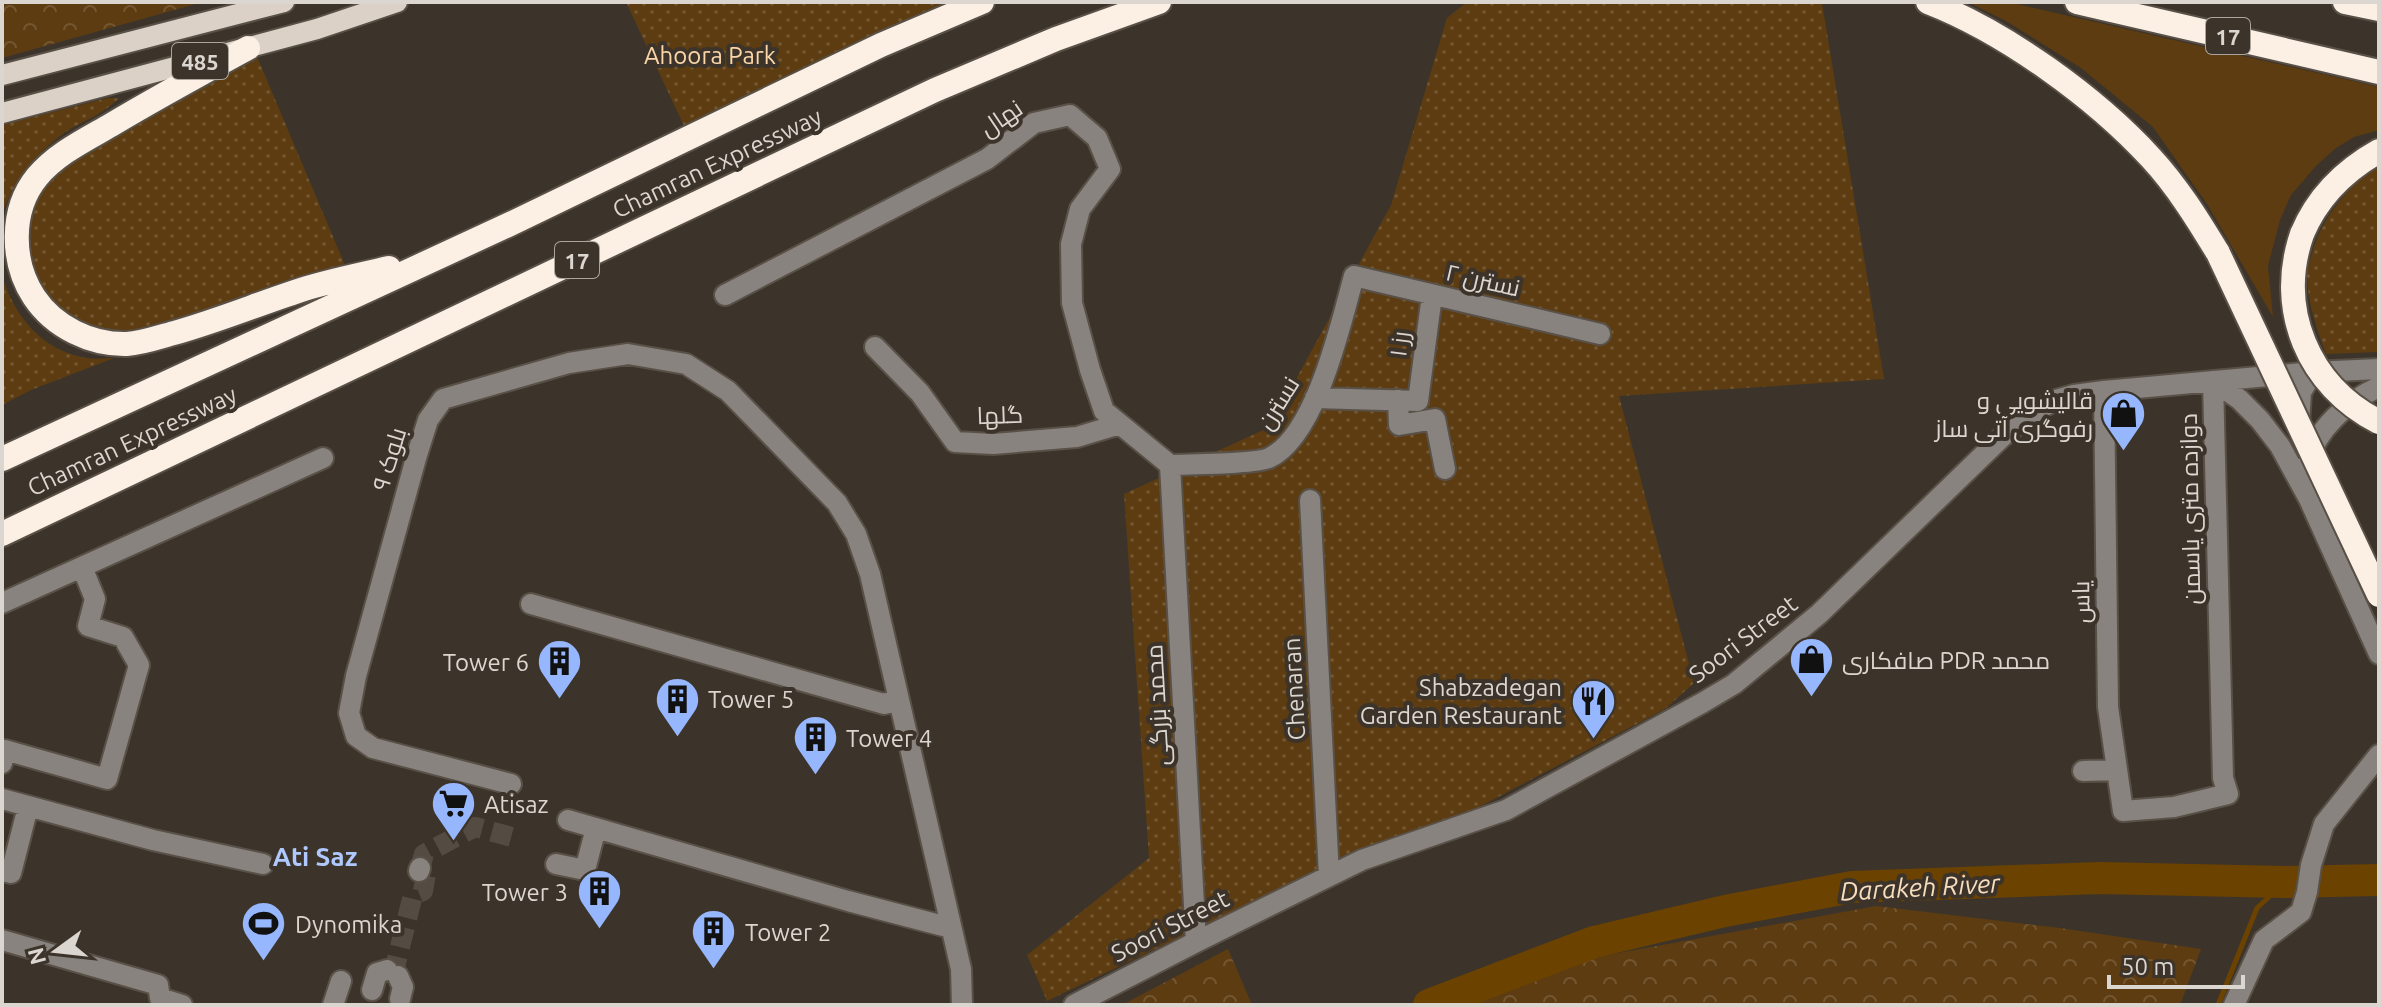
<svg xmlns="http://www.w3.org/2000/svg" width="2381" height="1007" font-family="Ubuntu,Cairo,sans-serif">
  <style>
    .grass { fill: #5c3c10 }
    .forest { fill: url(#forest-crowns) }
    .park { fill: url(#park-dots) }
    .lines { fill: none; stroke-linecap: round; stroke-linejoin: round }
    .stream { stroke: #6c4200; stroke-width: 5 }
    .river { stroke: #6c4200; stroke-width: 32 }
    .minor-tunnel { stroke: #544c43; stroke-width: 20; stroke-dasharray: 20 10; stroke-linecap: butt }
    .minor-casing { stroke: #595148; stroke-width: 24 }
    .major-casing { stroke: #595148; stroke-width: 24 }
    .highway-casing { stroke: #595148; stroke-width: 28 }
    .minor { stroke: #88837e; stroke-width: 20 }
    .major { stroke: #dbd1c7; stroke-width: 20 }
    .highway { stroke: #fbf0e3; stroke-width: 24 }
    .highway-bridge-casing { stroke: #595148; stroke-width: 28; stroke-linecap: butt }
    .highway-bridge { stroke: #fbf0e3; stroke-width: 24 }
    .labels { text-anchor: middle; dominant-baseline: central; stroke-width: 8; stroke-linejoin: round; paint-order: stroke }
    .shield { fill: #3c342a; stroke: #aca59e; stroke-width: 2 }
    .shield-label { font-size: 22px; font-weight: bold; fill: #dcd6d0 }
    .park-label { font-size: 24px; fill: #fcd5a8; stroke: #3c342a }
    .street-label { font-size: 24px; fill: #dcd6d0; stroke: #3c342a }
    .poi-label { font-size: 24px; fill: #dcd6d0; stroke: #3c342a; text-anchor: start }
    .neighbourhood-label { font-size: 26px; font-weight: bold; fill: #afc8fd; stroke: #3c342a }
    .water-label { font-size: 26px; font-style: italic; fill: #f7ddbf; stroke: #3c342a }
  </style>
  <defs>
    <pattern id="forest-crowns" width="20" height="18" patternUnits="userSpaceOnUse" patternTransform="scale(2)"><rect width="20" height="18" fill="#5c3c10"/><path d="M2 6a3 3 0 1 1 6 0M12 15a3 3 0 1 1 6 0" fill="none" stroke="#735732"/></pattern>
    <pattern id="park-dots" width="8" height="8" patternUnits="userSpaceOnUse" patternTransform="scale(2)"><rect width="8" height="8" fill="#5c3c10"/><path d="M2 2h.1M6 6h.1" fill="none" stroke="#735732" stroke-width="1.8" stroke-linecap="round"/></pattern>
  </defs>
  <rect width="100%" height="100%" fill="#3c342a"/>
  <path class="grass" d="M1968,2H2008L2379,87V130L2354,137L2336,148L2316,166L2291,195L2280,220L2268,266L2273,317L2207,204L2153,127L2081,68L2006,21Z"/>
  <path class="forest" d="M17,2H203L2,58V5Z
    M1876,906L2060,928L2201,949L2180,1005H1462L1569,962Z
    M1228,949L1252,1005H1122Z"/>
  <path class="park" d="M626,2H948L684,126Z
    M1467,2L1822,3L1884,379L1619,396L1694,683L1665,709L1479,807L1288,885L1047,1001L1027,955L1149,858L1124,494L1270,427L1391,205L1447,18Z
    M258,59L347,270L131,337L75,323L53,306L35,281L27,255V225L34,202L46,182L64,165L236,66Z
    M108,98H119C101,115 92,117 72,128C41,147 13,180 2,215V125Z
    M2379,162V352L2326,354C2317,329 2307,302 2307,275C2307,269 2309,263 2311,257C2321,216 2348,189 2379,162Z
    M2,276C14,315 41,349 82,357C92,360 104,358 114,358L31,390L2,405Z"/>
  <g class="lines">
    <path class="stream" d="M2218,1005L2257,908L2285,882"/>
    <path class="river" d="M1429,1005L1594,942L1725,911L1852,887L2099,878L2285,882L2379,880"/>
    <path class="minor-tunnel" d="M398,976L395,967L413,895L423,891L426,874L420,868L424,854L475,827L512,837"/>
    <defs>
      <path id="minor" d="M725,295L987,159L1034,123L1070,115L1097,138L1110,169L1080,209L1071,244L1072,303L1090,370L1104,411L1170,465
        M875,347L920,393L955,442L993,444L1077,437L1120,424
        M2213,381L2239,399L2260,420L2280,446L2309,499L2379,654
        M2104,391L2108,707L2123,811L2174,807L2228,794L2223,778L2213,381
        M1315,398L1418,401L1432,295
        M1398,400L1399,425L1435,419L1445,469
        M2299,424L2301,392L2313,372
        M2308,463C2315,430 2349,400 2379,387
        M1170,465C1189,464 1256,464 1269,458C1316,436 1341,323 1354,276L1600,334
        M1170,465L1196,942
        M1310,500L1329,876
        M2,603L323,458
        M531,604L884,704L899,700
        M2,763L5,750L107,779L139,665L123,637L88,626L95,599L82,567
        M2083,771L2117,770
        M511,784L373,748L356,736L349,713L356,676L416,458L428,420L443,399L569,363L628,354L686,364L728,391L837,503L856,534L870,574L961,969L962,1005
        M2,799L153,840L263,864
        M568,820L848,901L951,928
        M556,864L585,870L596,828
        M2,871L11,873L28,807
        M419,871L420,868
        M2,940L158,985L160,998L182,1005
        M398,976L403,987L400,999
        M372,990L377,973L387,970
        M333,1005L341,981
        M1074,1005L1196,942L1362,860L1506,810L1702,703L1734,684L1819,614L2003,436L2041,408L2056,400L2074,395L2104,391L2313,372L2379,369
        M2234,1005L2264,940L2301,912L2307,892L2311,865L2324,824L2379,755"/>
      <path id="major" d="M2,75L284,2
        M2,113L317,29L397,2"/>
      <path id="highway" d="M1928,2C2005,32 2095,97 2151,158C2177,186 2198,220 2218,253
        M2077,2L2379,72
        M2345,2L2379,9
        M248,48C202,73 156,98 111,125C85,140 56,154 37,177C10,210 11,262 34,297C54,327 91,345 127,344C143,343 159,337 174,333C217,321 258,304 301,290C329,281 360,275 389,268
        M2302,234C2317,198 2345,170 2379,151
        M2,459L508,225L881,45L982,2
        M2,534L935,90L1056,39L1159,2"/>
    </defs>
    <use href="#minor" class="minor-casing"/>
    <use href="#major" class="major-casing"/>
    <use href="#highway" class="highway-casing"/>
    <use href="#minor" class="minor"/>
    <use href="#major" class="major"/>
    <use href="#highway" class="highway"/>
    <defs>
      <path id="highway-bridge" d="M2302,234C2276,309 2308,386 2379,422
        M2218,253L2379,595"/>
    </defs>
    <use href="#highway-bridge" class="highway-bridge-casing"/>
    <use href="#highway-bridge" class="highway-bridge"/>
  </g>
  <defs>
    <symbol id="shop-pin" viewBox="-11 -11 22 30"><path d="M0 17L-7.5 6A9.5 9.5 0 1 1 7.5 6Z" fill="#96b6fd" stroke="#3c342a"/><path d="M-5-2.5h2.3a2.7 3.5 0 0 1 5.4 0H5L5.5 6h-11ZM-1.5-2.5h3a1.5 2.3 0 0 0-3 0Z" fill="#111"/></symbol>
    <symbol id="building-pin" viewBox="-11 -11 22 30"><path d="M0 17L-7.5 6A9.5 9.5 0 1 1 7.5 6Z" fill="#96b6fd" stroke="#3c342a"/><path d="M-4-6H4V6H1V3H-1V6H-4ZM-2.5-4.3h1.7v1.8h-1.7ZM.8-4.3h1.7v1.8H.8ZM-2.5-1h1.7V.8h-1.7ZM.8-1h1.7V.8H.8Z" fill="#111"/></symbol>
    <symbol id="restaurant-pin" viewBox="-11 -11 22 30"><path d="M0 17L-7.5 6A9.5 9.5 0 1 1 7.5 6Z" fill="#96b6fd" stroke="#3c342a"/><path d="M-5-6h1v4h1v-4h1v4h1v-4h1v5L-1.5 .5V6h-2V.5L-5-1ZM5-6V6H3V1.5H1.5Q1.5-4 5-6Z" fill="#111"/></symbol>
    <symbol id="supermarket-pin" viewBox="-11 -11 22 30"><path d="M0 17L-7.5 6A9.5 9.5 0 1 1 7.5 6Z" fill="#96b6fd" stroke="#3c342a"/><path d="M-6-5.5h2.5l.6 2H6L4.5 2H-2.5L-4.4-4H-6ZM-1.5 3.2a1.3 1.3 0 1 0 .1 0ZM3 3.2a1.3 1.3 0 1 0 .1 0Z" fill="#111"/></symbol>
    <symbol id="stadium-pin" viewBox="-11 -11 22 30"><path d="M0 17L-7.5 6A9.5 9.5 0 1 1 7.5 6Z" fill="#96b6fd" stroke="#3c342a"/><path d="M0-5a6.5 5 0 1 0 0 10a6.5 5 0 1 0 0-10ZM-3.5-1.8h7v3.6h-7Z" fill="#111"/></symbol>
  </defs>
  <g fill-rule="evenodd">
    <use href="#shop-pin" x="2098" y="388" width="51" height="69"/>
    <use href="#shop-pin" x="1786" y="634" width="51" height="69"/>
    <use href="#building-pin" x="534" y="636" width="51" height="69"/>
    <use href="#building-pin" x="652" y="674" width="51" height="69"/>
    <use href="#restaurant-pin" x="1568" y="676" width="51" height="69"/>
    <use href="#building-pin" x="790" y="712" width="51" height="69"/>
    <use href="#supermarket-pin" x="428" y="778" width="51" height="69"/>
    <use href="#building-pin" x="574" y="866" width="51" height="69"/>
    <use href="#stadium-pin" x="238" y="898" width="51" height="69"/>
    <use href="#building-pin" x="688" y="906" width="51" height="69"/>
  </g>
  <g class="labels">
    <g class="shield">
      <rect x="2206" y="18" width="44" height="36" rx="6"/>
      <rect x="172" y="43" width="56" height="36" rx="6"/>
      <rect x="555" y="242" width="44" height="36" rx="6"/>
    </g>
    <g class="shield-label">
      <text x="2228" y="36">17</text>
      <text x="200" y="61">485</text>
      <text x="577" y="260">17</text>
    </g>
    <g class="park-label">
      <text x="710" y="55">Ahoora Park</text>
    </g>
    <g class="street-label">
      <text transform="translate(1001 118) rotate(-34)">نهال</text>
      <text transform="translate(717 163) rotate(-25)">Chamran Expressway</text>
      <text transform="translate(1483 280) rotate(13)">نسترن ۲</text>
      <text transform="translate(1399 344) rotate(-83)">رز ۱</text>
      <text transform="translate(1278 403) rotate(-58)">نسترن</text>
      <text transform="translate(1000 415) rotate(-2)">گلها</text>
      <text transform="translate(132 441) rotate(-25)">Chamran Expressway</text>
      <text transform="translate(389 459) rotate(-73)">بلوک ۹</text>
      <text transform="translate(2190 509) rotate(-91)">دوازده متری یاسمن</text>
      <text transform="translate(2081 602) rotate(-91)">یاس</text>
      <text transform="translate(1743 639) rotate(-37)">Soori Street</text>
      <text transform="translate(1294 689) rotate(-93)">Chenaran</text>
      <text transform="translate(1157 705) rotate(-93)">محمد بزرگی</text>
      <text transform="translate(1170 926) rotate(-27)">Soori Street</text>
    </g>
    <g class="poi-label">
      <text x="2093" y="400" text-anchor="end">قالیشویی و<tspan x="2093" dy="28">رفوگری آتی ساز</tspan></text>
      <text x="1842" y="660">صافکاری PDR محمد</text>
      <text x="529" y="662" text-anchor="end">Tower 6</text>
      <text x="1562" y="687" text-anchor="end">Shabzadegan<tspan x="1562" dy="28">Garden Restaurant</tspan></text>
      <text x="708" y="699">Tower 5</text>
      <text x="846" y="738">Tower 4</text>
      <text x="484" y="804">Atisaz</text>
      <text x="568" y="892" text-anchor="end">Tower 3</text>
      <text x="295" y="924">Dynomika</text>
      <text x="745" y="932">Tower 2</text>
    </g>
    <g class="neighbourhood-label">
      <text x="315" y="856">Ati Saz</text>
    </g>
    <g class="water-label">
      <text transform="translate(1920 887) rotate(-3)">Darakeh River</text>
    </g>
  </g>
  <rect width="2381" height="1007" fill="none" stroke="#dcd6d0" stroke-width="8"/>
  <g transform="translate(56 951) rotate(255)" stroke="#3c342a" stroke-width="6" paint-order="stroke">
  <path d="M0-6L14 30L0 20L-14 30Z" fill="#dcd6d0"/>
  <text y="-12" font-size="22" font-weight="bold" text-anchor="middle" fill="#dcd6d0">N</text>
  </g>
  <path d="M2109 975v12h134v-12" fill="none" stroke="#dcd6d0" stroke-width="4"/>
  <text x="2121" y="975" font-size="24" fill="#dcd6d0" stroke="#3c342a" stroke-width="6" paint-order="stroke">50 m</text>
</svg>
